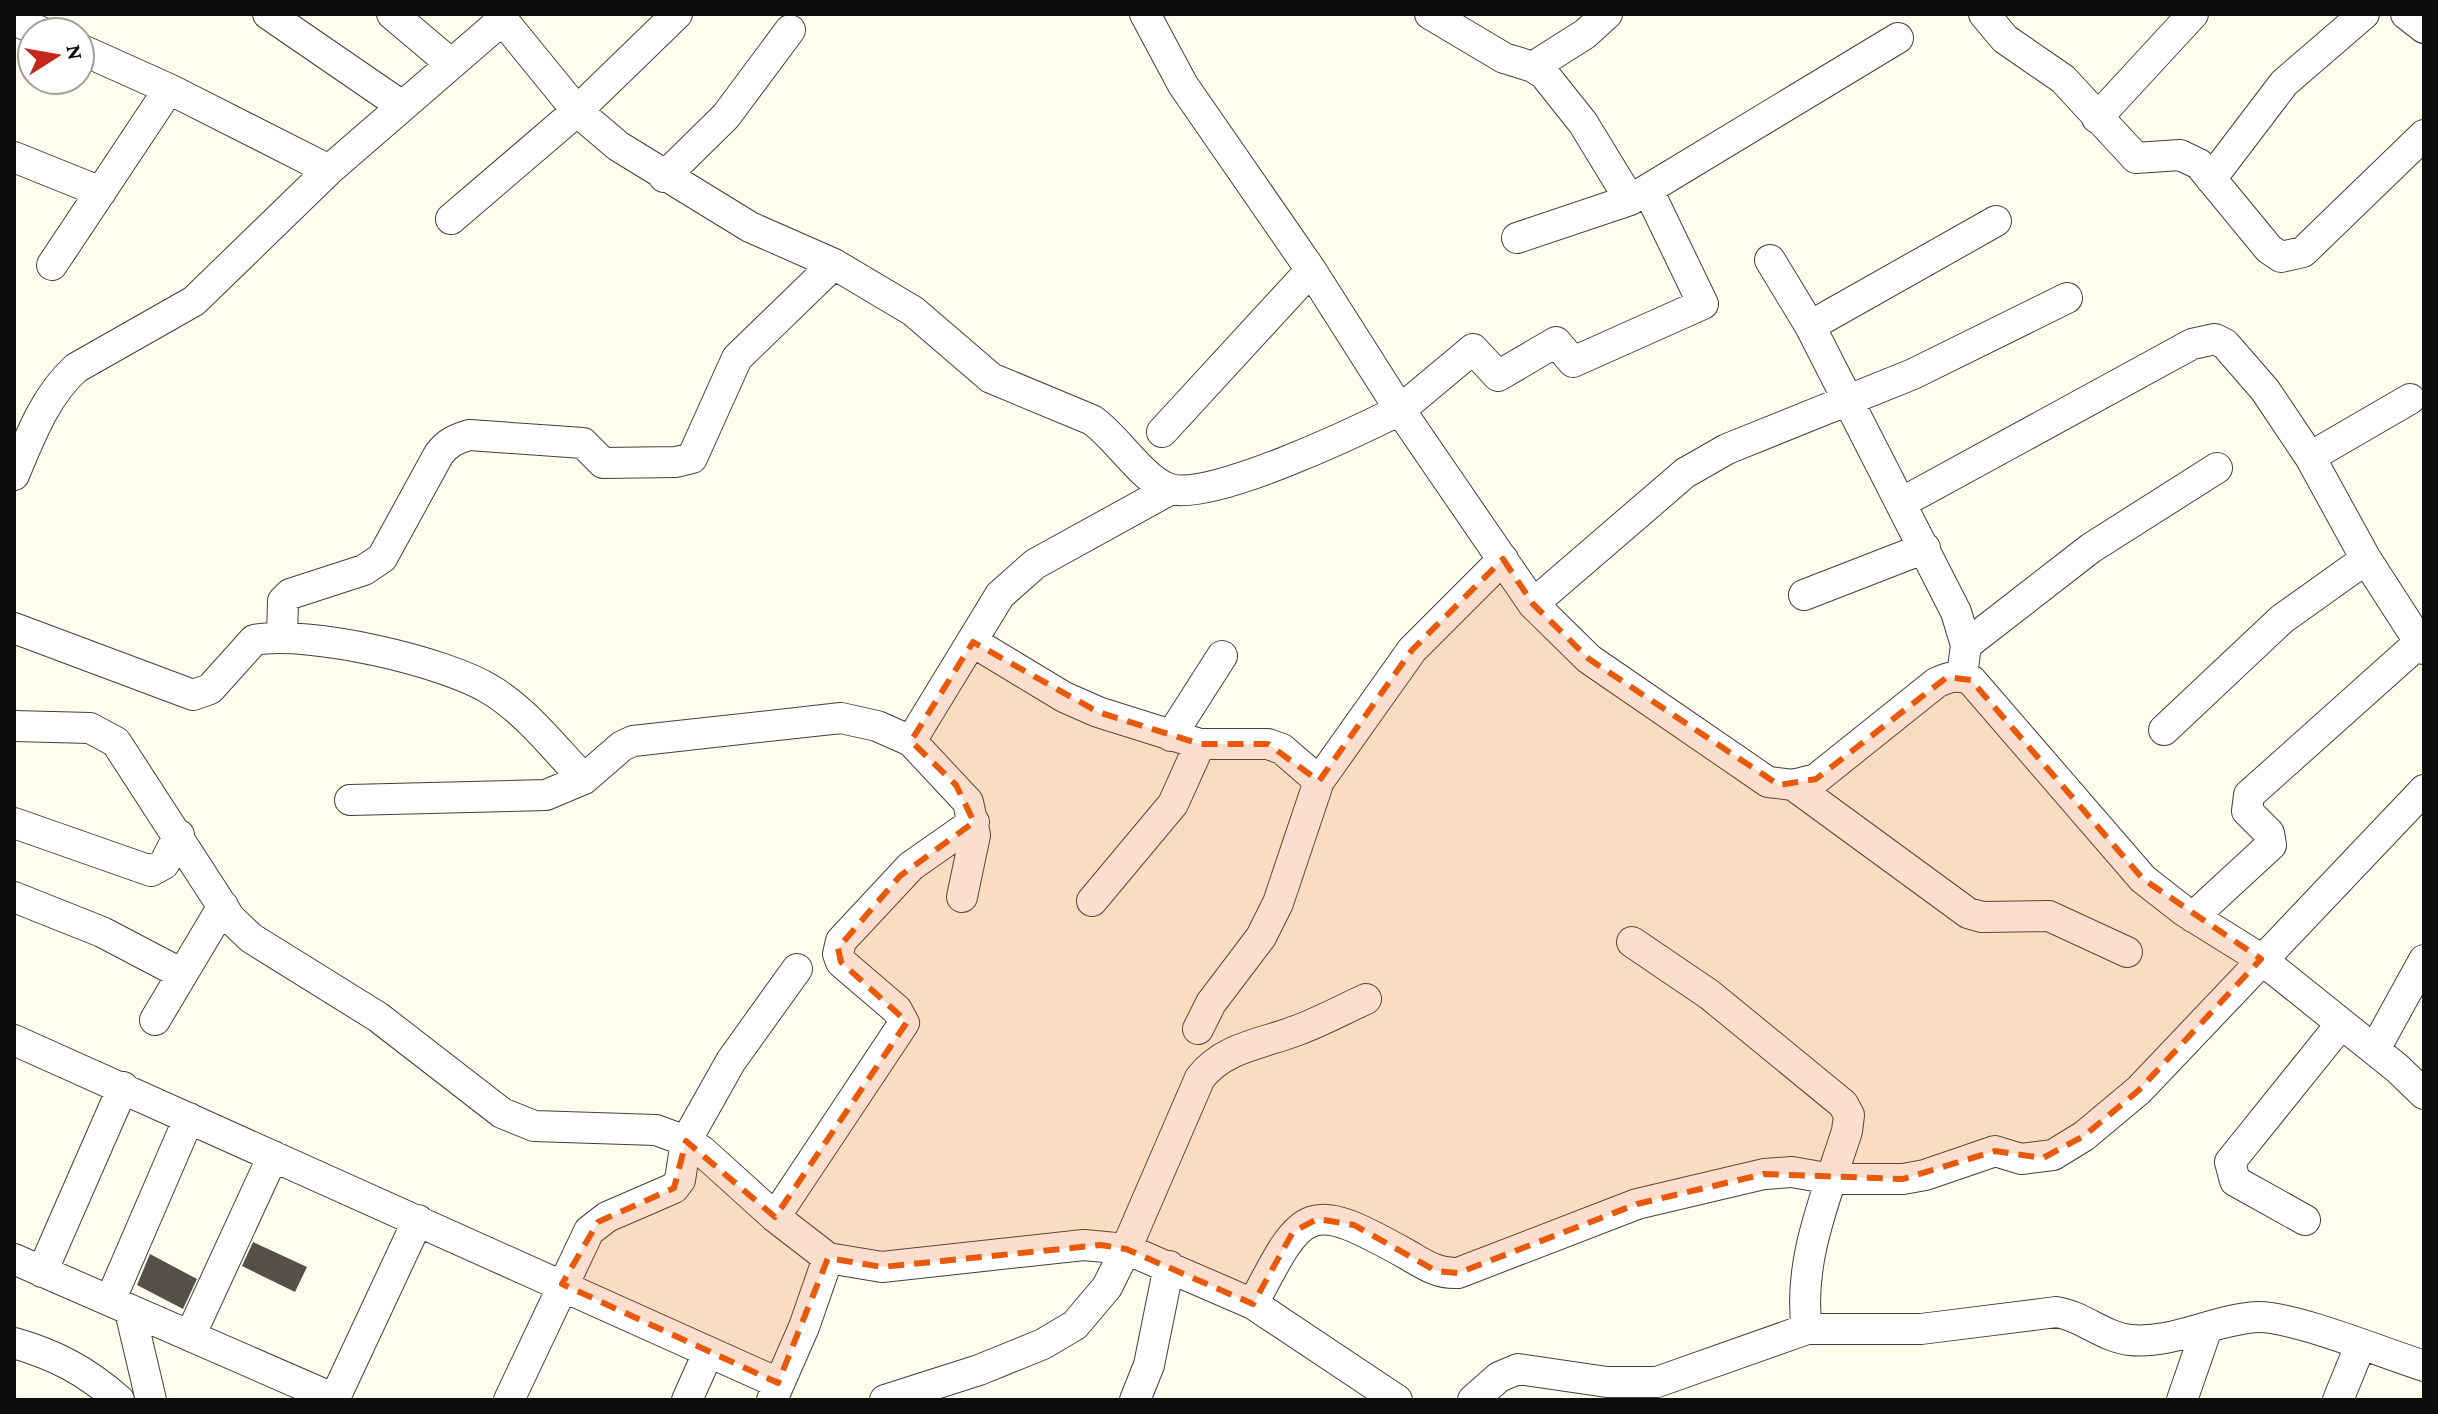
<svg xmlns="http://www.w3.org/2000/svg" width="2438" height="1414" font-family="'Crimson Pro',serif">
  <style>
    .building { fill: #575049 }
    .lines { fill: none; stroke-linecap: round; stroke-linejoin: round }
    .minor-casing { stroke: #404040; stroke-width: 32 }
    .minor { stroke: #fff; stroke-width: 30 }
    .marked { fill: #e8590c; fill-opacity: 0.2; stroke: #e8590c; stroke-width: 6; stroke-dasharray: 16 10; stroke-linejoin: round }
  </style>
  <rect width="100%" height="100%" fill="#fffdee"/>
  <path class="building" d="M253,1242L307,1267L295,1292L242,1266Z
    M150,1254L197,1279L183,1309L137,1285Z"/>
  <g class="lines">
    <defs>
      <path id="minor" d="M268,14L402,106
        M392,14L449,62
        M498,14L577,111L618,146L750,227L834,264L913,311L991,378L1092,420C1117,437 1143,481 1170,489C1212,501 1358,431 1400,410L1533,604L1589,659L1768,782L1793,785L1816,779L1936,683C1948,677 1958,674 1971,680L2143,879L2184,911L2261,959L2397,1068L2424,1094
        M1145,14L1183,85L1311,270L1400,410L1473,349L1498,376L1556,342L1573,362L1703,304L1648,190
        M1430,14L1504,58L1533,67L1544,74L1583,123L1630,200
        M1984,14L2005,39L2063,79L2136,158L2180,155L2199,164L2269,249L2281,257L2303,252L2424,135
        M2406,14L2424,28
        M14,20L41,32
        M80,49L169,89L329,170
        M1533,67L1585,34L1607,14
        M2097,118L2193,14
        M14,157L101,192
        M664,177L726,116L790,30
        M2211,179L2284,83L2364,14
        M451,219L577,111L677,14
        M1517,238L1630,200L1898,38
        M1770,260L1810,326L1956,612L1966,645L1962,676
        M52,265L169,89
        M1810,326L1996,221
        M1162,432L1311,270
        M2310,457L2410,399
        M14,475C30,437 45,396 76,368L194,301L329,170L501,21
        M1901,503L2192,344L2215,339L2225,344L2265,390L2310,457L2366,559L2424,649
        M1804,595L1925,548
        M1533,604L1685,473L1727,449L1913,374L2067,298
        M14,628L193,695L210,689L254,640C308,630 445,661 491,690C527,712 555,749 584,779
        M282,638L283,601L290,594L364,570L382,558L439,454C447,443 456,439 469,435L583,443L603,463L676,462L692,458L737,358L834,264
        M973,642L1064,697L1098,712L1200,744H1268L1282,749L1319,781
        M1966,645L2091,548L2217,468
        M14,726L90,728L116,742L230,918L251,938L378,1017L502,1113L534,1126L656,1130L686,1141L702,1151L775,1217L828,1258L882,1267L1084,1245L1126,1249L1253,1304L1397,1400
        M2164,730L2282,619L2366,559
        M1171,736L1222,656
        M911,741L1000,595L1035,564L1171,489
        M1793,785L1968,913L1982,917L2049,916L2127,952
        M350,800L546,795L584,779L622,746L633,741L841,718L877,726L911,741L968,802L975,835L962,897
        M14,823L151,871L164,864L179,835
        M14,897L102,932L182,974
        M1092,901L1173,804L1200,744
        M2193,917L2271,845L2269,833L2247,811L2249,795L2420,642
        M1632,942L1710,995L1843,1104L1849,1115L1847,1131C1827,1194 1797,1263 1807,1329
        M155,1020L223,906
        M1198,1029L1211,1003L1261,937L1278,903L1319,781L1412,650L1503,559
        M14,1040L778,1383
        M2375,1049L2424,960
        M775,1217L904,1023L897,1010L841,962L838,954L841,941L911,866L974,822
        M2305,1220L2235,1181L2230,1162L2341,1024
        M14,1259L337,1400
        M42,1272L123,1087
        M110,1301L189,1118
        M1253,1304C1304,1205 1308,1199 1408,1255C1425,1265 1438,1274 1458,1273L1637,1204L1764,1174L1792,1172L1832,1179H1903L1925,1175L1995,1151L2021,1159L2053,1155L2084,1136L2139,1090L2424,790
        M130,1311L151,1400
        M190,1336L273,1156
        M14,1343C56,1355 86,1371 119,1400
        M334,1400L418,1220
        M509,1400L589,1231L607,1217L674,1188L680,1180L686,1141L731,1061L797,969
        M687,1400L708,1353
        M772,1400L804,1327L828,1258
        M885,1400L979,1370L1043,1344L1075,1325L1107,1287L1126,1249L1200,1078C1225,1046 1263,1044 1298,1030C1322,1021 1344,1009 1366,999
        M1135,1400L1149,1365L1169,1266
        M1473,1400L1499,1377L1518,1369L1607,1382H1657L1807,1329H1921L2056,1312C2083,1316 2103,1337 2130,1340C2174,1344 2215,1319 2258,1317C2293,1316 2386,1354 2424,1366
        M2182,1400L2207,1328
        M2338,1400L2360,1346"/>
    </defs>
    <use href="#minor" class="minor-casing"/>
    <use href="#minor" class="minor"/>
  </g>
  <path class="marked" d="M1503,559L1533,604L1589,659L1779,785L1816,779L1947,677L1971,680L2143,879L2261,959L2139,1090L2084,1136L2043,1158L1995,1151L1903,1179L1764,1174L1637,1204L1458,1273L1436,1271L1354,1225L1317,1219L1293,1232L1253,1304L1126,1249L1101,1245L882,1267L828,1258L778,1383L562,1284L598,1222L674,1188L686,1141L775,1217L907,1022L841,962L838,948L900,876L974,822L956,785L911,741L973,642L1098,712L1200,744H1268L1319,781L1412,650Z"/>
  <rect width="2438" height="1414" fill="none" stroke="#0d0d0d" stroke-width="32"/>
  <g transform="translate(56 56) rotate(79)"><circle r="38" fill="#ffffff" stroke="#9e9e9e" stroke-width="2"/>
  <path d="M0-6L14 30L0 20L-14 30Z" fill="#c5271d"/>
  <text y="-12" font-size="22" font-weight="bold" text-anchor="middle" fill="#0d0d0d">N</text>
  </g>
</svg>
